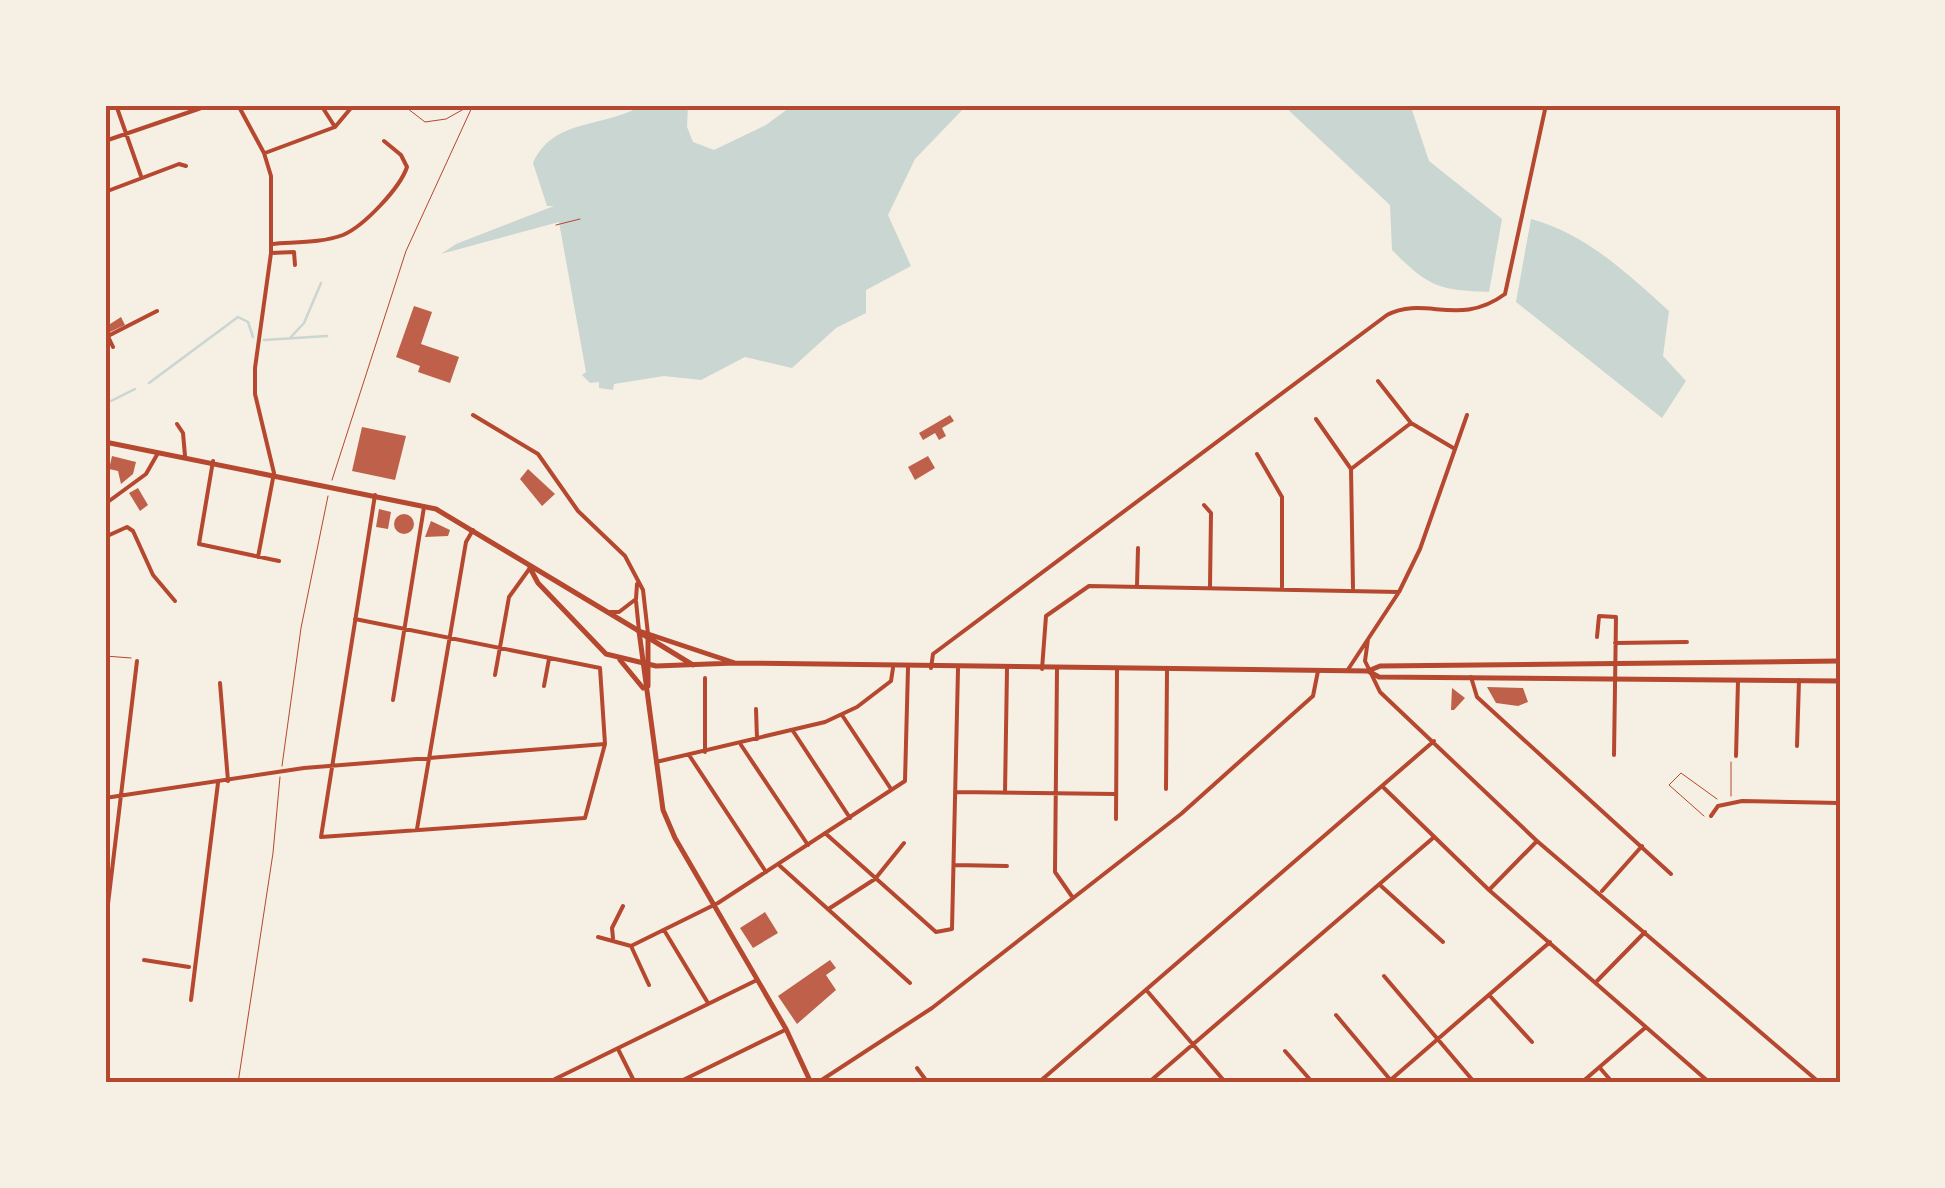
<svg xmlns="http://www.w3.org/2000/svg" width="1945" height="1188" font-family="'Public Sans',sans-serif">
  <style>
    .water { fill: #c9d6d2 }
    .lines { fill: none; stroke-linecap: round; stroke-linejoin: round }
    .stream { stroke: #c9d6d2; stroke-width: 2.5 }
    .building { fill: #bf614a }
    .path { stroke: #b5482f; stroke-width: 1 }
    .minor { stroke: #b5482f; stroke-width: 4 }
    .secondary { stroke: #b5482f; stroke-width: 5 }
    .trunk { stroke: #b5482f; stroke-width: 5 }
    .neatline { fill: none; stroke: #b5482f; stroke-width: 4 }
  </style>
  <rect width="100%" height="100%" fill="#f6efe4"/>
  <path class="water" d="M642,105H688L687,127L693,142L714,150L766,125L793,105H967L915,159L888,215L911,266L866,290V313L836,328L792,368L745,357L701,380L664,376L614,384L613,390L599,388V382L590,383L582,375L586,372L559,222L441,254L456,244L554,206H547L533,163C554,117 604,129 642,105Z
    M1283,105H1406L1412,110L1429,161L1502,219L1489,292C1438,290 1429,287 1392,250L1390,205Z
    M1531,219C1585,233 1628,274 1669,311L1663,356L1686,381L1662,418L1516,302Z"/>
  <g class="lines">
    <path class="stream" d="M291,337L304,323L321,283
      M264,340L327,336
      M149,383L238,317L248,322L253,337
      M105,404L135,389"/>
  </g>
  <path class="building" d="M414,306L432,312L421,344L459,357L450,383L418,372L420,366L396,357Z
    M121,317L125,325L110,332L107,326Z
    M950,415L954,421L942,428L946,436L939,440L935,433L923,440L919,433Z
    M362,427L406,436L395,480L352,471Z
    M112,456L136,462L133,474L121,484L118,471L109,469Z
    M928,456L935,468L915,480L908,467Z
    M528,469L555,494L542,506L520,479Z
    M138,488L148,505L140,511L129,493Z
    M379,509L391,512L388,529L376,527Z
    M394 524a10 10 0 1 1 20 0a10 10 0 1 1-20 0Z
    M431,521L450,530L448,536L425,537Z
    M1487,687L1523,688L1528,702L1518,706L1496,703Z
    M1452,688L1465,698L1454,710H1451Z
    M765,912L778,933L753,948L740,928Z
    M830,960L836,968L826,975L836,990L797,1024L778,996Z"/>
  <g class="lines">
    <path class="path" d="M403,105L425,122L446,119L471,105
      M556,225L580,219
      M332,480L406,251L473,105
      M105,656L131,658
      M282,766L301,628L328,496
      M1731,796V762
      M1704,816L1669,785L1681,773L1717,799
      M534,1079H546
      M238,1083L273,853L280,777"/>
    <path class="minor" d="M116,105L141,176
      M238,105L264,153L271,176V253L255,368V394L274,473L258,557
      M321,105L335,127
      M105,141L210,105
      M265,153L335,127L351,108
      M105,192L179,164L186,166
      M272,244C294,242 322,243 343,235C364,226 400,188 407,167L401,155L384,141
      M271,253L294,252L295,265
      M105,330L113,347
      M108,336L157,311
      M1378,381L1411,423L1455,449
      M473,415L538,454L578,511L625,556L643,590L648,634
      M1316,419L1351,469L1353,588
      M177,424L183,433L185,456
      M1257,454L1282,497V587
      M213,461L199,544L279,561
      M1351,469L1411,423
      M105,504L146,474L158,453
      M1204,505L1211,513L1210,587
      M105,537L127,527L133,531L153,575L175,601
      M1137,586L1138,548
      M636,601L639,631
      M610,612H619L636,599L637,584
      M355,619L600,668L605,744L585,818L321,837L375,495
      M1597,637L1599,616L1616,617L1614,755
      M1368,639L1365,661L1380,692L1537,841L1820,1083
      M1615,643L1687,642
      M931,668L933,654L1387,315C1425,295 1459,328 1505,294L1546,105
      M1042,669L1046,616L1089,586L1399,592
      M1057,669L1055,872L1073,898
      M1347,671L1399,592L1420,549L1467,415
      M495,675L509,597L530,568
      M1471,677L1477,697L1671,874
      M220,683L228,781
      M544,686L549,659
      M393,700L424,507
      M756,709L757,739
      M842,715L891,789
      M793,731L850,818
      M741,745L808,845
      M1797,746L1799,680
      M705,752V678
      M689,755L766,872
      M1736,756L1738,681
      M656,762L825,722L857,707L891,681L893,668
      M1384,788L1489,890L1710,1083
      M1166,789L1167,671
      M956,792L1116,794
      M1005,793L1007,669
      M105,798L304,768L605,744
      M1711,816L1718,806L1742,801L1840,803
      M1116,819L1117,670
      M417,829L466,542L473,530
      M825,833L936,932L952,929L958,669
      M954,865L1007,866
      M780,866L910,983
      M1380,885L1443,942
      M1489,890L1537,841
      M1602,891L1642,846
      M830,908L875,879L904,843
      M105,929L137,661
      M664,930L708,1003
      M598,937L631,946L649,985
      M613,938L612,928L623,906
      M631,946L718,903L905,781L908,668
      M144,960L189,967
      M1384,976L1475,1083
      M1596,982L1645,932
      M1148,992L1226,1083
      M1490,996L1532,1042
      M191,1000L218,783
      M1336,1015L1393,1083
      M618,1049L635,1083
      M1285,1051L1313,1083
      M917,1068L928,1083
      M1600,1068L1613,1083
      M555,1079L757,980
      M677,1083L785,1030
      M817,1083L932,1008L1181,814L1313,696L1318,671
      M1038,1083L1434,741
      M1148,1083L1433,838
      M1387,1083L1550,942
      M1581,1083L1646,1027"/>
    <path class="secondary" d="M639,631L663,810L675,838L786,1029L811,1083
      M648,637V686
      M620,660L643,688"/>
    <path class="trunk" d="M105,442L436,509L639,631L735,663
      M530,568L538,583L606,654L656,666L735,663L1368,671L1380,666L1840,661
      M639,632L693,665
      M1368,671L1379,677L1840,681"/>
  </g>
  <rect width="1945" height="1188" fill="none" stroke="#f6efe4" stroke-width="215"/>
  <rect x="108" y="108" width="1730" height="972" class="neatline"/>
</svg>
